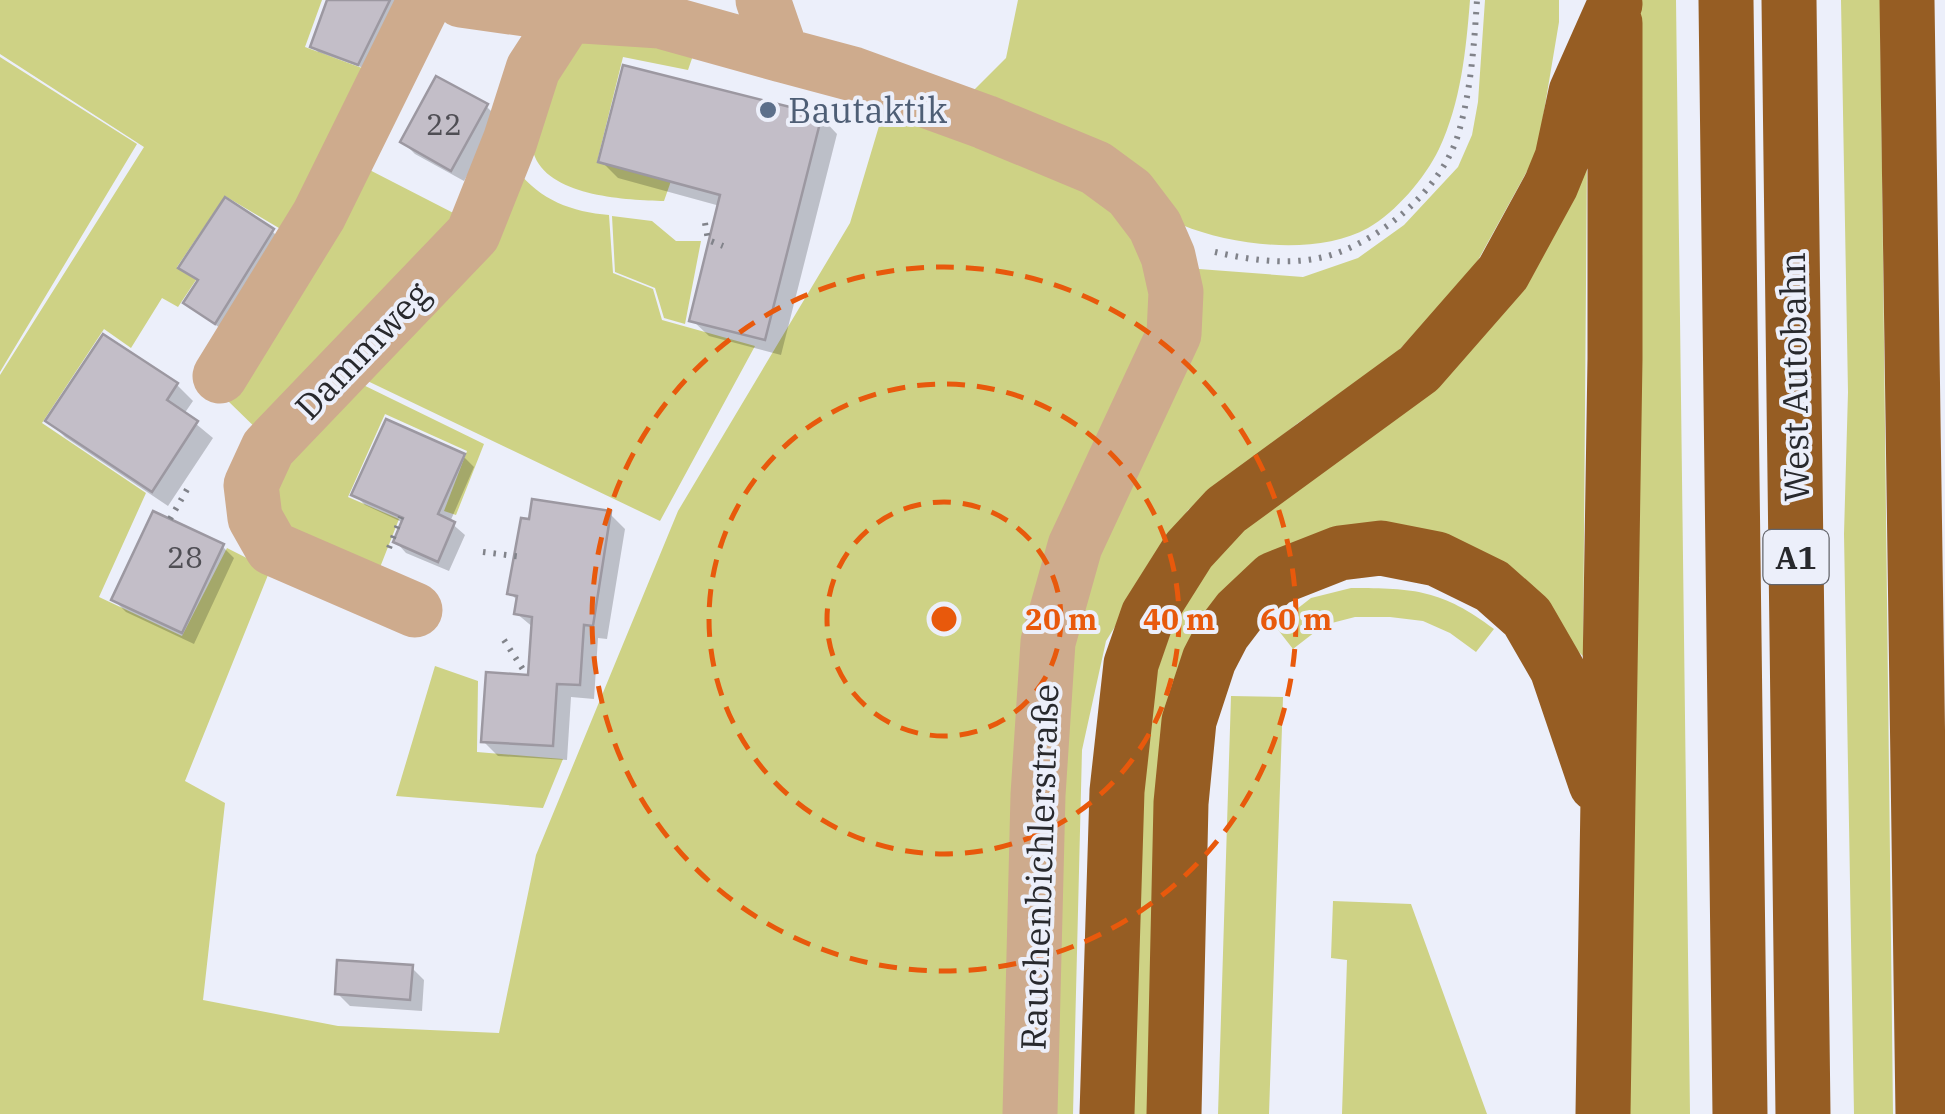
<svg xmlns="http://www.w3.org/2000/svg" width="1945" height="1114" font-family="'IBM Plex Serif',serif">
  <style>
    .green { fill: #ced285 }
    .shadow { fill: #0003 }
    .building { fill: #c3bec8; stroke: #9c98a1; stroke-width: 2.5 }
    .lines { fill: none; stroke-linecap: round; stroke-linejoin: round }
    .path { stroke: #81838a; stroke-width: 6; stroke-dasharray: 2.5 8; stroke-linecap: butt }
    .minor { stroke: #ceab8d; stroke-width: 55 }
    .highway { stroke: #965d23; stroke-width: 55 }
    .ring { fill: none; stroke: #e8590c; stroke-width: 5; stroke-dasharray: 18 12 }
    .service-dot { fill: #5c6f8a; stroke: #eceffa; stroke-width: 4 }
    .labels { text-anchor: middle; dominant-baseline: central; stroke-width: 8; stroke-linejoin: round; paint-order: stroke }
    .number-label { font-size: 30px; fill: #4f4e54 }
    .shield { fill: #eceffa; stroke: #63646a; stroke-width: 2.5 }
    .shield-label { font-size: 32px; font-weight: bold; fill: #28292d }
    .service-label { font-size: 35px; fill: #4e5e75; stroke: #eceffa; text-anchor: start }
    .street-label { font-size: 35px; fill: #28292d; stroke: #eceffa }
    .centre { fill: #e8590c; stroke: #eceffa; stroke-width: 5 }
    .ring-label { font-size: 30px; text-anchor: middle; font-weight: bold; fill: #e8590c; stroke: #eceffa; stroke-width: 8; stroke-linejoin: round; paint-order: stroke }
  </style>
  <rect width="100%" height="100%" fill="#eceffa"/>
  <path class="green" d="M0,0H322L305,47L381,75L289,234L225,196L177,267L196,280L178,307L162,298L131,348L104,329L42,423L146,493L99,597L182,636L227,548L270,570L185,781L225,803L203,1000L338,1026L499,1033L536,855L678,511L850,223L885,106L1102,199L1199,269L1303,277L1358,258L1404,225L1458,167L1472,135L1478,102L1485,0H1559V22L1537,153L1466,282L1392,357L1298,423L1188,510L1106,641L1082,750L1073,1114H0V375L144,147L0,54Z
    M1018,0H1470C1466,50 1461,102 1439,149C1425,178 1396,212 1368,228C1318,256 1233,246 1182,225C1157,215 1132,198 1109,184C1060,157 1011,129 962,102L1006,58Z
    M1638,0H1676L1690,1114H1627Z
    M1841,0H1880L1893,1114H1854L1844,534L1848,392Z
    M575,34L697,44L688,70L623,57L597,162L671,181L664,201C628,200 552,197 535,157C531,148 530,136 528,127Z
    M0,57L137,144L0,372Z
    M1587,160L1583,656L1459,541L1231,597L1154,1114H1128L1145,706L1182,599L1224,547Z
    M356,163L467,220L265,437L227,400Z
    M517,170C540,200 572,212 609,215L613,273L653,289L662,320L755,346L660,521L355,375Z
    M612,216L652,221L676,241H701L685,324L664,318L655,288L615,272Z
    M349,378L484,444L456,515L444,511L467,451L385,414L348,497L399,519L377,575L278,534L265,481Z
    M1351,588C1415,588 1442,590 1494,629L1476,652L1450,633L1423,621L1390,617H1355L1324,625L1293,649L1275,626L1311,598Z
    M435,666L478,681L477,752L563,759L543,808L396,796Z
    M1231,696L1283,697L1269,1114H1218Z
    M1333,901L1411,904L1487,1114H1342L1347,960L1331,958Z"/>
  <path class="shadow" d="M329,0H398L364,68L318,52L312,46Z
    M486,106L499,119L464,181L415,154L403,142Z
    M821,117L837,134L781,355L709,336L692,320L720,206L618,178L601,161Z
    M272,231L284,243L228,334L186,303L199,283L182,267Z
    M177,385L193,401L184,414L213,438L168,506L65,437L49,421Z
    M463,456L474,467L450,522L465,535L449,571L406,553L396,542L404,523L365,505L354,494Z
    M610,514L625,529L607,639L598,638L594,699L571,697L567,760L498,756L483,741L530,677L534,628L516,613L518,601L510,593Z
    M222,546L234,558L194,644L126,612L114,600Z
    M412,968L424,980L422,1011L350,1006L337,993Z"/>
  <path class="building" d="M327,0H390L358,65L310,47Z
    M623,65L822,115L765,340L689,321L720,195L598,162Z
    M436,76L488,104L451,171L400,142Z
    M225,197L274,229L215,324L183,303L198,280L178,268Z
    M103,334L178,383L167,400L198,421L152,492L45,421Z
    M386,419L465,454L438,514L455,522L438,562L393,542L403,518L351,495Z
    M532,499L611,511L593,626L584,625L580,685L557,684L553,746L481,742L486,672L528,675L532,617L514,614L517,596L507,594L521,518L529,519Z
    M153,511L224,544L182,633L111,600Z
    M337,960L413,965L410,1000L335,994Z"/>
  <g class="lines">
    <path class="path" d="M705,223L708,240L723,246
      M1215,252C1254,261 1298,267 1337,253C1387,235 1440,188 1457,138C1471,93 1474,46 1477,0
      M170,519L189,486
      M389,548L401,517
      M483,552L523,557
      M504,640L524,671H528"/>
    <path class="minor" d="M461,0L568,15L660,21L782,55
      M763,0L782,55L853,74L985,122L1096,168L1130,193L1155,226L1168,256L1176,292L1174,334L1075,546L1048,642L1038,795L1030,1114
      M220,376L319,215L425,0
      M415,610L272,548L255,518L251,485L268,448L473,234L510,141L533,69L568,15"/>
    <path class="highway" d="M1726,0L1740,1114
      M1789,0L1803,1114
      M1907,0L1923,1114
      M1107,1114L1117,791L1131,664L1148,615L1189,550L1226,510L1419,369L1503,273L1551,185L1562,158L1576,92L1615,4
      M1174,1114L1181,803L1189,721L1209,660L1223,633L1239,612L1274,579L1340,553L1381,548L1437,559L1492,586L1527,617L1557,669L1596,784
      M1603,1114L1615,359V23"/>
  </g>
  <g class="ring">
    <circle cx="944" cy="619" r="117"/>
    <circle cx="944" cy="619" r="235"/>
    <circle cx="944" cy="619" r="352"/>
  </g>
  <circle class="service-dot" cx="768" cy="110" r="10"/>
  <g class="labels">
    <g class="number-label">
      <text x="444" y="123">22</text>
      <text x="185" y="556">28</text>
    </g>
    <rect class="shield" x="1763.5" y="530" width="65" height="54" rx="8"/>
    <g class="shield-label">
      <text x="1796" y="557">A1</text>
    </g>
    <g class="service-label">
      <text x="788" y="110">Bautaktik</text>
    </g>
    <g class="street-label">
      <text transform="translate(362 350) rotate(-46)">Dammweg</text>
      <text transform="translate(1794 377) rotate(-91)">West Autobahn</text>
      <text transform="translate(1039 867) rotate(-88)">Rauchenbichlerstraße</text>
    </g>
  </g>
  <circle cx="944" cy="619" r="15" class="centre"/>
  <g class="ring-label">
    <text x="1061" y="630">20 m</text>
    <text x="1179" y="630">40 m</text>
    <text x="1296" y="630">60 m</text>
  </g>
</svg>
